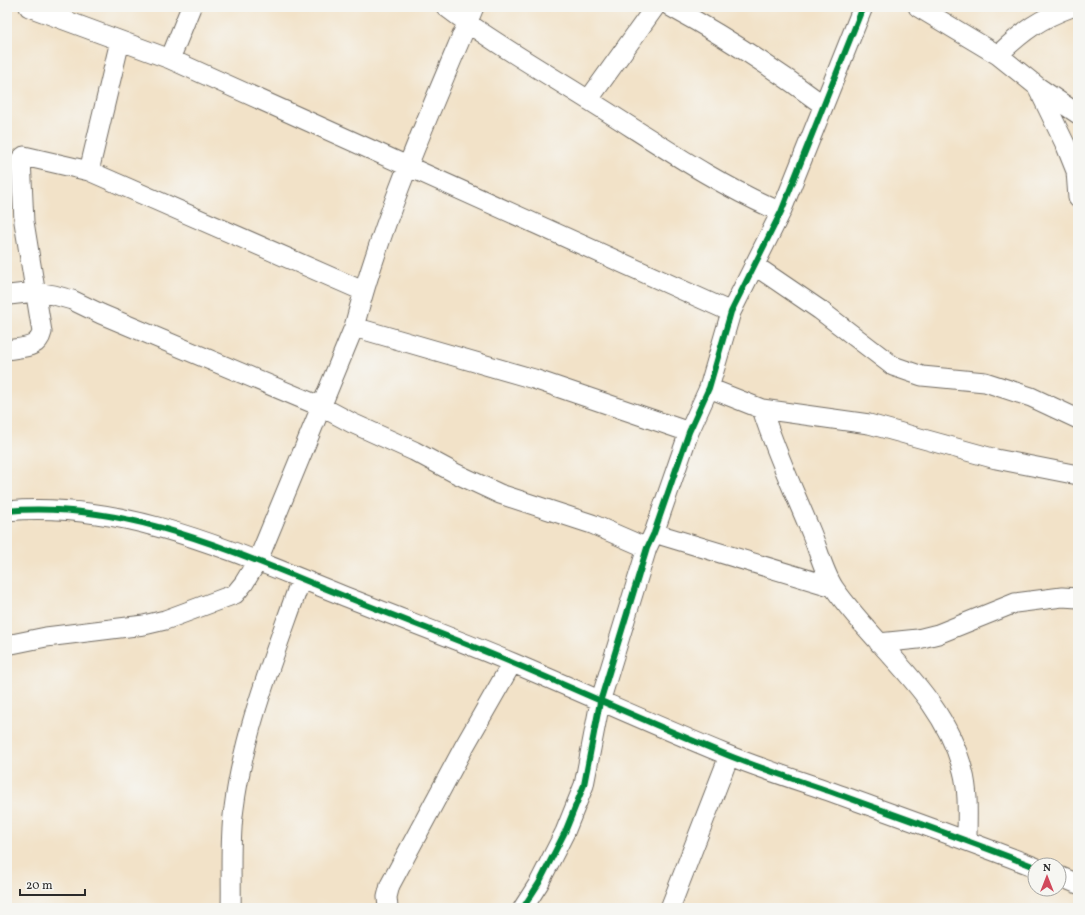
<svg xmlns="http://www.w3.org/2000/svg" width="1085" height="915" font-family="Vollkorn,serif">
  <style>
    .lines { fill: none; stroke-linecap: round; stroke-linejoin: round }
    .street-casing { stroke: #716b62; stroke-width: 21 }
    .street { stroke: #fff; stroke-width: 19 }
    .cycleway-casing { stroke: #f6f6f2; stroke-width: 8 }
    .cycleway { stroke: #00873e; stroke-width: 6 }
  </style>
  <rect width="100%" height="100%" fill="#f6f6f2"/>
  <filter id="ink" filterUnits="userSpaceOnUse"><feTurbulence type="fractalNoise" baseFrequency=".025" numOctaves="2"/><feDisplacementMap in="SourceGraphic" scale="8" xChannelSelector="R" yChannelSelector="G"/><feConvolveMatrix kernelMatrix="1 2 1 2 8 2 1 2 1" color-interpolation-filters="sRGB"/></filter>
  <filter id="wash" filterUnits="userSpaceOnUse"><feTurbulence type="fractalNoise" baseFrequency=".012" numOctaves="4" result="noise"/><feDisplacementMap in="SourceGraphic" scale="16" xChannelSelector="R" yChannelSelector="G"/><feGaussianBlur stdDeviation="0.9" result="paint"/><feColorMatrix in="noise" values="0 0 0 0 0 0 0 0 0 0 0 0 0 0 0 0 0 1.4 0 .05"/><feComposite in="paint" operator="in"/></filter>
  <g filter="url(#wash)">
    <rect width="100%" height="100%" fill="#f2e2c8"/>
  </g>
  <g filter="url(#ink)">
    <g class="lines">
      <defs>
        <path id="street" d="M29,7L170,59L731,312
          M446,7C492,42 541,70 590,101C653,140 713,183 781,212
          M671,7C724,36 775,69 823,105
          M918,7L998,55L1038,87L1078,114
          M998,55C1023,31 1039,19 1072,7
          M170,59L191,7
          M1038,88L1066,146L1076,171L1078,198
          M589,99L655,7
          M89,171L120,41
          M754,265L820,310L893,366L922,376L985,382L1031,397L1078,419
          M9,295L35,292L54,295L72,300L101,314L322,407L352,423L414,451L455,473L500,494L592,524L647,548
          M354,327L534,379L689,432
          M7,350C22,347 38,349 42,332L24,222L21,159L24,156L89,171L363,291
          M709,388L762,409L869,424L996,459L1078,475
          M762,409C775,451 794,491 811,532C818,549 824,573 834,588C878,651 943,693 963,771C969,794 967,817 967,840
          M7,511C128,500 240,555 349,598C404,620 459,640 513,663C584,693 654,725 725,754C759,768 794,779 829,791C898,816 967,840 1035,867
          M654,533L833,587
          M879,643L918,639L938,634L1015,603L1062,597L1078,598
          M7,645L46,637L144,625L165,620L235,594L244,583L258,560L354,327C383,216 430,112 474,7
          M1059,876L1078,884
          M231,908C232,875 229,841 234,808C244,729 275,654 301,579
          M388,908L387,897L390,885L464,747L512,663
          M523,908L539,883L565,832L584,785L600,702L647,548L654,533L689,432L709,388L731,312L781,212L863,7
          M670,908L729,756"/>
      </defs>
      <use href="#street" class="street-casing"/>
      <use href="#street" class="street"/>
      <defs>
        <path id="cycleway" d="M7,511C128,500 240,555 349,598C404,620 459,640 513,663C584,693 654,725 725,754C759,768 794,779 829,791C898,816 967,840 1035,867
          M523,908L539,883L565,832L584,785L600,702L647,548L654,533L689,432L709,388L731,312L781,212L863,7"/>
      </defs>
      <use href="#cycleway" class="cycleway-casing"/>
      <use href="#cycleway" class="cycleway"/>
    </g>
  </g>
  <rect width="1085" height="915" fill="none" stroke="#f6f6f2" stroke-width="24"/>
  <g transform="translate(1047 877)"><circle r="19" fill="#f6f6f2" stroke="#a5a5a2"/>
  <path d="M0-3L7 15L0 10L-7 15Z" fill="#d1495b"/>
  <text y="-6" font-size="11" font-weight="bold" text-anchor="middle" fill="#2b2b2b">N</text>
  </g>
  <path d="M20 889v6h65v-6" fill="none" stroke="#2b2b2b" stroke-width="2"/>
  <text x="26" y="889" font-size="12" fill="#2b2b2b" stroke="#f6f6f2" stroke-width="3" paint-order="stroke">20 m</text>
</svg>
